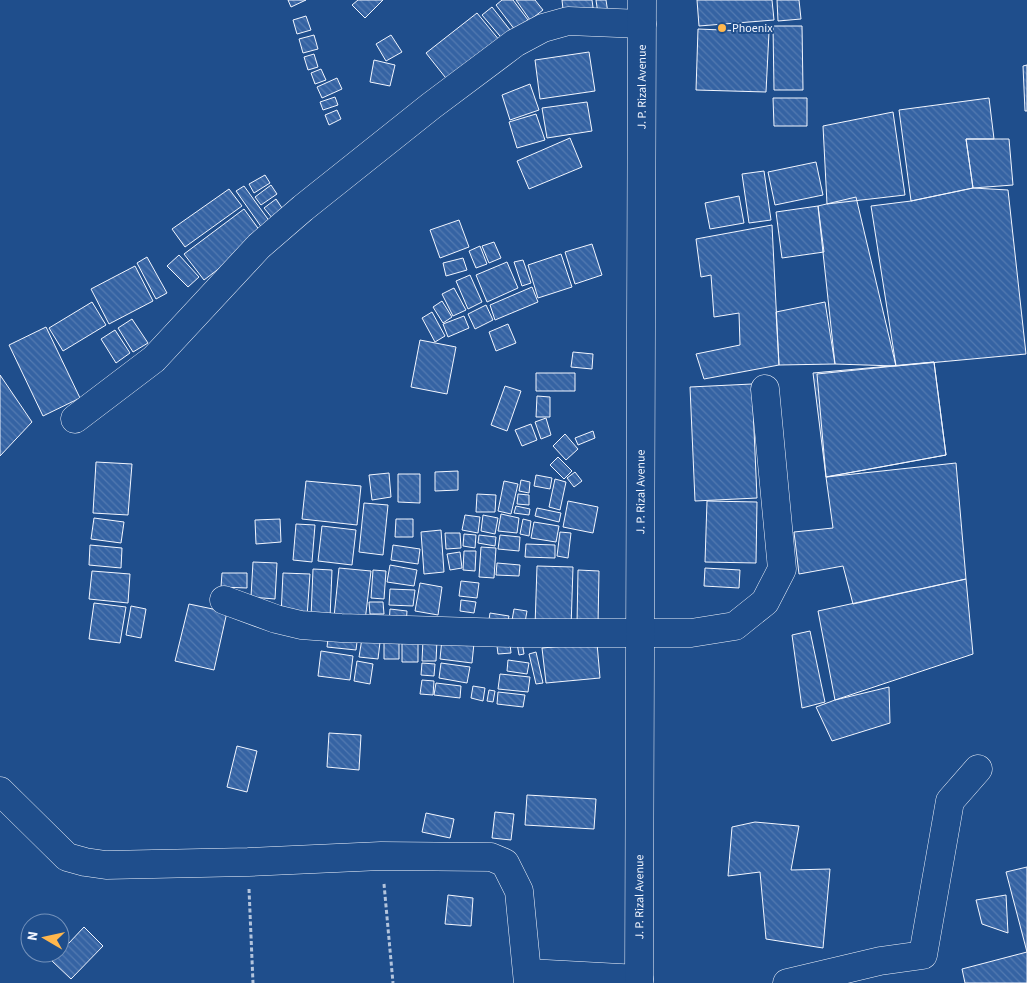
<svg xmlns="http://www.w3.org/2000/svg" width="1027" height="983" font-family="'Source Sans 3',sans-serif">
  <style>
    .building { fill: url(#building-back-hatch); stroke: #f2f6ff }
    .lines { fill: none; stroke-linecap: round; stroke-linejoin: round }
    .minor-casing { stroke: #f2f6ff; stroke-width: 29 }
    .major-casing { stroke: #f2f6ff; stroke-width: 29 }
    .path { stroke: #b3c4dc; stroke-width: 3; stroke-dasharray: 4 2.5; stroke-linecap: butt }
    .minor { stroke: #1f4e8c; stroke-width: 28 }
    .major { stroke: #1f4e8c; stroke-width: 28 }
    .poi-dot { fill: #ffb74d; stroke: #1f4e8c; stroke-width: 2 }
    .labels { text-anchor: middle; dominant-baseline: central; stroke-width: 4; stroke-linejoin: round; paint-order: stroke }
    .poi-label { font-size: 12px; fill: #f2f6ff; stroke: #1f4e8c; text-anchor: start }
    .street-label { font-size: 12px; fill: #f2f6ff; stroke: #1f4e8c }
  </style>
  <defs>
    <pattern id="building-back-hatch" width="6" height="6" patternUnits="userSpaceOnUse" patternTransform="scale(1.25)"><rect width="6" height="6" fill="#3563a3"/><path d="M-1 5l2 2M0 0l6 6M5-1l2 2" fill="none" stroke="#537ab1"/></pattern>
  </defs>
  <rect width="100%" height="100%" fill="#1f4e8c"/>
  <path class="building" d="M288,0H306L291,7Z
    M358,0H383L365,18L352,5Z
    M502,0H513L528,20L515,30L496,5Z
    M516,0H535L543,10L530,20Z
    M562,0H592L594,15L564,18Z
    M596,0H606L608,13L598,14Z
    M697,0H772L774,20L699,26Z
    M777,0H799L801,19L778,21Z
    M492,7L514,35L505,42L482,15Z
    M477,13L500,41L449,82L426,53Z
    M306,16L311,30L297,34L293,20Z
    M773,26H802L803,90H774Z
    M698,29L769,32L766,92L696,90Z
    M314,35L318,49L303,53L299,39Z
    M391,35L402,52L386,61L376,44Z
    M589,52L595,91L540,99L535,60Z
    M314,54L318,67L308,70L304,57Z
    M374,60L395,65L390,86L370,82Z
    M1027,65V111H1025L1023,66Z
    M321,69L326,80L315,84L311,73Z
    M337,78L342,89L322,98L317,87Z
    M530,84L539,110L510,120L502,95Z
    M335,97L338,105L323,110L320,102Z
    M773,98H807V126H774Z
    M989,98L994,139H966L973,188L911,201L899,110Z
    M587,102L592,131L547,138L542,108Z
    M337,110L341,119L329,125L325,115Z
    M893,112L905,195L827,204L823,126Z
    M536,114L545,140L517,148L509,122Z
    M570,138L582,167L529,189L517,161Z
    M966,139H1009L1013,185L973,188Z
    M816,162L823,195L775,205L768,172Z
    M764,171L771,220L749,223L742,174Z
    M265,175L270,183L254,193L249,184Z
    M271,185L277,194L261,205L255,197Z
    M244,186L270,222L262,228L236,191Z
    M973,188L1008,190L1026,354L896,366L871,206L911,201Z
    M229,189L242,206L185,247L172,229Z
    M739,196L744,223L710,229L705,203Z
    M856,197L896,366L835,364L818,206Z
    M276,199L284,211L273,219L264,208Z
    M818,206L824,252L782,258L776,212Z
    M244,209L263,235L204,280L184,254Z
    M459,220L469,247L440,258L430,230Z
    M772,225L779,365L704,379L696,354L740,345L739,313L714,317L711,275L701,277L696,239Z
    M494,242L501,258L489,263L482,246Z
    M592,244L602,275L575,284L565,252Z
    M480,246L487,264L476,268L469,251Z
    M561,254L572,287L538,298L528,265Z
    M179,255L199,277L188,287L167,266Z
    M147,257L167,293L156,299L137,263Z
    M463,258L467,270L446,276L443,263Z
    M523,260L531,283L522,286L514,262Z
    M507,262L518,288L487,302L476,275Z
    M135,266L153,301L109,324L91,289Z
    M470,275L482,302L468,309L456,281Z
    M532,287L538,302L495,320L490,305Z
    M454,288L466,310L453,316L442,294Z
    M442,301L452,317L443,323L433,307Z
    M92,302L106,325L63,351L49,328Z
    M825,302L835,364L779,365L776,312Z
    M486,305L493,320L475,329L468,314Z
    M432,312L445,336L435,342L422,318Z
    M464,316L469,328L448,337L443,324Z
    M132,319L148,343L133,352L118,328Z
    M508,324L516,343L496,351L489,332Z
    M46,327L80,398L43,416L9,345Z
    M115,330L130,353L116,363L101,339Z
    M420,340L456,347L447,394L411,387Z
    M573,352L593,354L592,369L571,367Z
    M934,362L946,455L826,477L813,373Z
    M934,362L946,455L826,477L817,374Z
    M536,373H575V391H536Z
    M0,375L32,422L0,456Z
    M752,384L757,498L695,501L690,387Z
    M505,386L521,391L507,431L491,425Z
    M537,396L550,397V417H536Z
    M546,418L551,435L541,439L535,422Z
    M531,424L537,440L522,446L515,430Z
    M593,431L595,438L578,445L575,438Z
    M565,434L578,449L566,460L553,446Z
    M558,457L572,471L564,479L550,465Z
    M96,462L132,464L128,515L93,513Z
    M956,463L966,579L853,604L843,566L799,574L794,532L833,528L826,477Z
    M458,471V490L435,491V472Z
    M575,472L582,481L574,487L567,478Z
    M389,473L391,497L372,500L369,475Z
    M398,474H420V503L398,502Z
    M536,475L552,478L550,489L534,486Z
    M555,479L566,482L560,510L549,507Z
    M521,480L530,482L529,493L519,491Z
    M306,481L361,486L357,525L302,519Z
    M504,481L518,484L511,514L498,511Z
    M477,494L496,495L495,512H476Z
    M518,494L529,495V505L517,504Z
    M568,501L598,507L593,533L563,527Z
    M707,501L757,502L756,563L705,562Z
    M364,503L388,505L383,555L359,552Z
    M516,506L530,509L529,515L514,513Z
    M537,508L561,513L559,522L535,516Z
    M501,514L519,518L517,533L498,531Z
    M465,515L480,517L478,533L462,530Z
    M483,515L498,518L495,534L481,531Z
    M94,518L124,522L121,543L91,539Z
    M280,519L281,542L256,544L255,520Z
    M396,519H413V537H395Z
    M523,519L531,521L529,536L520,534Z
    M534,522L559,526L556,542L531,538Z
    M296,524L315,525L312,562L293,560Z
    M322,526L356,530L352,565L318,561Z
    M441,530L444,572L424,574L421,532Z
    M560,532L571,533L568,558L557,556Z
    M445,533H460L461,548L446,549Z
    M464,534L476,535L475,548L463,546Z
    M479,535L496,537L495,546L478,543Z
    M500,535L520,537L519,551L498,549Z
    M526,544L555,545V558L525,557Z
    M90,545L122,548L121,568L89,565Z
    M393,545L420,549L418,564L391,560Z
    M481,547L496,548L494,578L479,577Z
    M464,551H476L475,571L463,570Z
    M460,552L462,568L450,570L447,554Z
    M253,562L277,563L275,599L251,597Z
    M497,563L520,565L519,576L496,575Z
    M390,565L417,570L414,586L387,582Z
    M537,566L573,567L571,628L535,626Z
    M339,568L371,571L365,621L334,617Z
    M705,568L740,570L739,588L704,586Z
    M313,569L332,570L330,618L311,617Z
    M373,570L386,571L384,599L371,598Z
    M578,570L599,571L598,625L577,624Z
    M92,571L130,574L128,603L89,599Z
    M222,573H247V588L221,587Z
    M283,573L310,574L307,617L281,615Z
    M966,579L973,654L835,700L818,611Z
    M461,581L479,583L477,598L459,596Z
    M420,583L442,587L438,615L415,611Z
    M390,589L415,590L413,606L389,605Z
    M461,600L476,602L474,613L460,611Z
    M369,602H383L384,614H370Z
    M94,603L126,607L120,643L89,639Z
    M189,604L227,612L214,670L175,661Z
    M131,606L146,609L141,638L126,635Z
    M390,609L407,611L406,626L389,624Z
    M514,609L527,611L524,628L511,626Z
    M490,613L509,616L506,629L488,626Z
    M329,630L358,634L356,650L327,647Z
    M810,631L825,702L802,708L792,635Z
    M363,632L381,634L378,659L359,657Z
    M384,638H399V659H384Z
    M442,639L474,643L472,663L440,659Z
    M418,640V662H402V641Z
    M423,640H437L436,661H422Z
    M522,642L524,654L519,655L517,643Z
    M597,643L600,678L546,683L542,648Z
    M510,644L511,653L498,654L497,646Z
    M321,651L353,656L350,680L318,676Z
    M536,652L543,683L536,684L529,654Z
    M508,660L529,663L527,674L507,671Z
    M357,661L373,664L370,684L354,681Z
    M422,663L435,664L434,676L421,675Z
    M441,663L470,667L467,683L439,678Z
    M500,674L530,677L528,692L498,689Z
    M422,680L434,681L433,695L420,694Z
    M436,683L461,686L460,698L434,695Z
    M473,686L485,688L483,701L471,698Z
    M889,687L890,723L832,741L816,707L835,700Z
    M489,690L495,691L493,702L487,701Z
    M498,692L525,695L523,707L497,704Z
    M329,733L361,735L359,770L327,767Z
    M237,746L257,751L247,792L227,787Z
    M527,795L596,799L594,829L525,825Z
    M495,812L514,814L511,840L492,838Z
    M426,813L454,819L450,838L422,832Z
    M755,822L799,826L791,870L830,869L823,948L766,939L760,872L728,876L732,827Z
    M1027,867V983H965L962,969L1027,952L1006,872Z
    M448,895L473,898L471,926L445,924Z
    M1006,895L1008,933L982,924L976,900Z
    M84,927L103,946L71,979L52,961Z"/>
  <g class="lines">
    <defs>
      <path id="minor" d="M75,419L154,359L259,246L303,208L431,106L515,43L543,28L568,21L642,24
        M224,600L276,619L301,625L341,628L514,633H691L735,626L765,602L782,569L765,389
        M0,791L67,857L85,862L106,865L248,862L381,856L491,857L505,863L519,891L528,983
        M528,973L639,979
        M787,983L880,961L923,955L950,801L978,769"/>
      <g id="major">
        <path id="s1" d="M639,983L642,0"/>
      </g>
    </defs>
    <use href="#minor" class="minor-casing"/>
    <use href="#major" class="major-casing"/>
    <path class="path" d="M384,884L393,983
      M249,889L253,983"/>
    <use href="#minor" class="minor"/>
    <use href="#major" class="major"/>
  </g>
  <circle class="poi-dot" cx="722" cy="28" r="5"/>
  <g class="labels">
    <g class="poi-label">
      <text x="732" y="28">Phoenix</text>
    </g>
    <g class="street-label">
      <text stroke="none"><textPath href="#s1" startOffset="896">J. P. Rizal Avenue</textPath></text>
      <text stroke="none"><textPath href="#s1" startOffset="491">J. P. Rizal Avenue</textPath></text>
      <text stroke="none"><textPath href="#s1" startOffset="86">J. P. Rizal Avenue</textPath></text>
    </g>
  </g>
  <g transform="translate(45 938) rotate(279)"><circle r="24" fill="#1f4e8c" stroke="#7391ba"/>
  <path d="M0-4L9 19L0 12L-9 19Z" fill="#ffb74d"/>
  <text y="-8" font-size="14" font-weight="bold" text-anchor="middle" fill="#f2f6ff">N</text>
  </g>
</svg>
